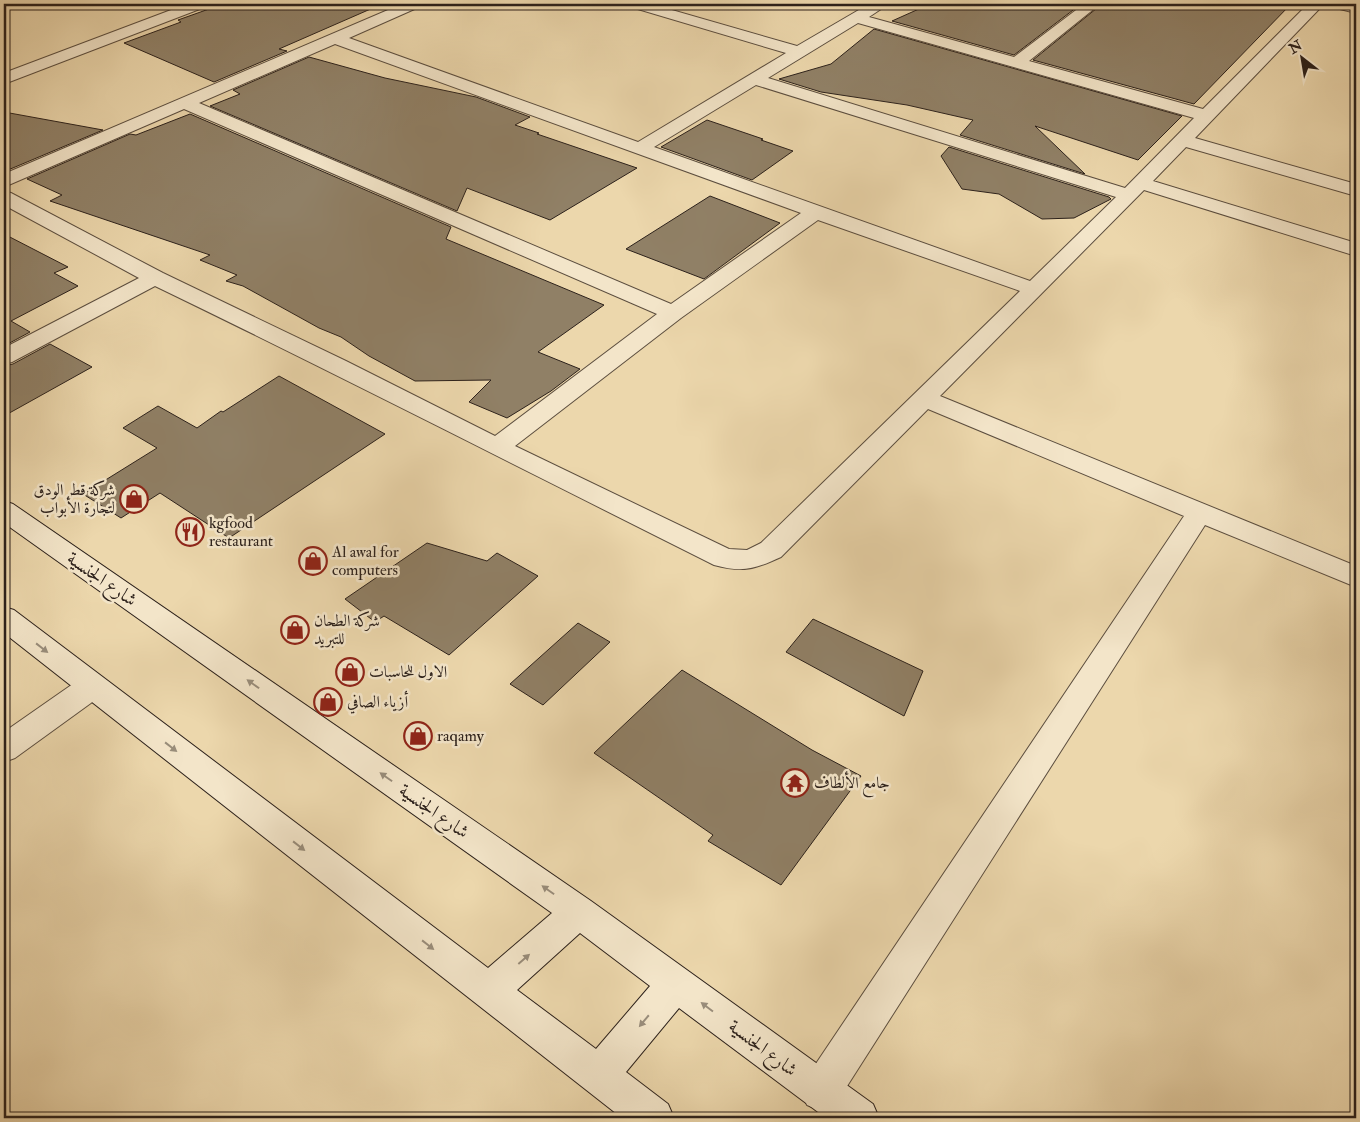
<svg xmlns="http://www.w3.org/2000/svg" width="1360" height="1122" font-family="'IM FELL Double Pica',Amiri,serif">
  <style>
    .building { fill: #908066; stroke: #2c211b }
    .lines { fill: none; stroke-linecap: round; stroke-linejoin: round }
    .minor-casing { stroke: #5c4e3f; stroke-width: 2 }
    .secondary-casing { stroke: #2c211b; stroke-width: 2 }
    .minor { fill: #f3e5c9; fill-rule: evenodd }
    .secondary { fill: #f3e5c9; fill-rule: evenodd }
    .oneway { fill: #998d7b }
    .labels { text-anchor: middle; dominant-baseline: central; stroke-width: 5; stroke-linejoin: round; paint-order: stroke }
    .poi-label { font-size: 16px; fill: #2c211b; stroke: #f3e5c9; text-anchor: start }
    .near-street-label { font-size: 19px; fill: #2c211b; stroke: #f3e5c9 }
  </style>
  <rect width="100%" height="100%" fill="#ecd7ac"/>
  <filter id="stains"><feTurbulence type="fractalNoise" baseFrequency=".004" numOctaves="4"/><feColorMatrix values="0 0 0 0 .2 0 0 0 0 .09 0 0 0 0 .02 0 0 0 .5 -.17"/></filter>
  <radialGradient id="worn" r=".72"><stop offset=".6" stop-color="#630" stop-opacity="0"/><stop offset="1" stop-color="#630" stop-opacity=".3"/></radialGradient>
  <path class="building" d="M223,4H382L279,49L287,51L214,82L124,43L181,22L178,20Z
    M930,4H1081L1014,55L892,21Z
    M1102,4H1291L1194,104L1033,60Z
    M874,29L1182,116L1138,160L1035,126L1085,174L960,135L973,120L907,105L821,92L779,79L831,64Z
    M309,57L385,78L476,97L530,117L515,125L539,133L537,134L637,168L550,220L467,188L457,211L210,106L240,94L233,90Z
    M4,112L103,130L8,170L4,168Z
    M190,114L451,227L446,239L604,305L538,352L580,369L551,391L507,418L469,402L491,380L415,381L369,356L341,337L319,328L243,286L226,281L237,275L200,260L210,255L50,201L62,195L27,179L130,134L136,135Z
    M707,120L763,139L761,140L793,151L752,180L661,147Z
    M949,147L1109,197L1111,199L1074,218L1042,219L999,194L962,189L941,156Z
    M710,196L780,223L704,279L626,249Z
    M4,234L68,267L54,273L78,286L11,321L30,332L4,346Z
    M50,344L92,367L4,416V366L13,364Z
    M279,376L385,434L229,538L160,493L121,518L83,494L157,448L123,428L158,406L197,428L221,411L223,412Z
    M427,543L487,561L497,553L538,576L449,655L384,616L375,622L345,599Z
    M813,619L923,671L904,716L786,652Z
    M578,623L610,642L543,705L510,684Z
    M682,670L812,750L861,776L781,885L708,841L713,835L594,753Z"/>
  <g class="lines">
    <defs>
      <path id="minor" d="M187,4H208L205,7L4,84V73Z
        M402,4H422L419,7L349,38L638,142L786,53L631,7L629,4H651L797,46L869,4H886L884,7L869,17L1014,57L1084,4H1100L1029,61L1203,109L1308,4H1324L1195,138L1356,184V196L1186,147L1153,181L1356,243V256L1144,190L940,396L1356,566V587L1205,525L835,1105L821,1111L807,1105L801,1091L807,1077L1184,516L928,409L781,557C755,569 743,573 714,565C528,472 343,377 155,286L12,362L4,364V348L139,278L4,205V191L11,193L163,273L346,361L495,436L657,314L184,109L4,187V174ZM858,23L1194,118L1125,188L768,78ZM335,44L801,213L671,304L199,103ZM756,85L1116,197L1030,281L654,147ZM818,220L1020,291L761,543L747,550L729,549L515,446L681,318Z
        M1329,4H1356V13L1332,7Z
        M91,675L102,679L106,687L102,695L15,758L4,762V732L80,679Z"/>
      <path id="secondary" d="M4,501L13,504L591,901L873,1104L879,1118H826L679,1008L626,1072L668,1104L674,1118H622L4,633V607L14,610L488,968L552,913L4,523ZM580,933L650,986L596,1049L517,990Z"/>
    </defs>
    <use href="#minor" class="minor-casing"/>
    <use href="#secondary" class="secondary-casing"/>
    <use href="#minor" class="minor"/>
    <use href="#secondary" class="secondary"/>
  </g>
  <defs><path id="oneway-solid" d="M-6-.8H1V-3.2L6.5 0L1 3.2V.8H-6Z" transform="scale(1.25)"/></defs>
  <g class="oneway">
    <use href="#oneway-solid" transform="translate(42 648) rotate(38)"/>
    <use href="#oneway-solid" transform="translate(253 684) rotate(-145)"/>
    <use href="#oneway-solid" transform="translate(171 747) rotate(38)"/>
    <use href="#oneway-solid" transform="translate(386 777) rotate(-145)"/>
    <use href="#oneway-solid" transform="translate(299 846) rotate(38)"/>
    <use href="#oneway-solid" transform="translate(548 890) rotate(-145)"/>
    <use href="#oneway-solid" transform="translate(428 945) rotate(38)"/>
    <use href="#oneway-solid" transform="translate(524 959) rotate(-41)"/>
    <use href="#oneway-solid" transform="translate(707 1007) rotate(-143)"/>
    <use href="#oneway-solid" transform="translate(644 1021) rotate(130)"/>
  </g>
  <defs>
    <symbol id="shop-ring" viewBox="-11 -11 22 22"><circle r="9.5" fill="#f3e5c9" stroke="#8f2418" stroke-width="1.5"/><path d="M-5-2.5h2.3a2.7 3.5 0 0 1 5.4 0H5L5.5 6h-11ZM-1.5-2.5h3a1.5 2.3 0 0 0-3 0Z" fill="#8f2418"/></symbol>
    <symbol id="restaurant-ring" viewBox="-11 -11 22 22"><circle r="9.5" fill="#f3e5c9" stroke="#8f2418" stroke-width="1.5"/><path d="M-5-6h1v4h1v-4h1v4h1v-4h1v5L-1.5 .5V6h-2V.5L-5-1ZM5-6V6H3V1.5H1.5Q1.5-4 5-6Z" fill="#8f2418"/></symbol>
    <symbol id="temple-ring" viewBox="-11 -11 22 22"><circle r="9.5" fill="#f3e5c9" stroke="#8f2418" stroke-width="1.5"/><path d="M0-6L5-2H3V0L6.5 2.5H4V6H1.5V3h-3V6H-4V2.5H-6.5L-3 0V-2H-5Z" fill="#8f2418"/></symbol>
  </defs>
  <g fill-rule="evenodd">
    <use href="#shop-ring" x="118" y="483" width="32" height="32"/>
    <use href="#restaurant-ring" x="174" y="516" width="32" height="32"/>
    <use href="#shop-ring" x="297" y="545" width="32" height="32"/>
    <use href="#shop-ring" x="279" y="614" width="32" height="32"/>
    <use href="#shop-ring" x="334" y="656" width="32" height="32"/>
    <use href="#shop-ring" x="312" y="686" width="32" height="32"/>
    <use href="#shop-ring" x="402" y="720" width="32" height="32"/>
    <use href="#temple-ring" x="779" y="767" width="32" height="32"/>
  </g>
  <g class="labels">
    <g class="poi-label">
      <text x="115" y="490" text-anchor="end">شركة قطر الودق<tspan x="115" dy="18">لتجارة الأبواب</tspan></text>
      <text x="209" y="523">kgfood<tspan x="209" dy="18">restaurant</tspan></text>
      <text x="332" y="552">Al awal for<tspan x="332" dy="18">computers</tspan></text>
      <text x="314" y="621">شركة الطحان<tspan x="314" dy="18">للتبريد</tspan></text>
      <text x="369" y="672">الاول للحاسبات</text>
      <text x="347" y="702">أزياء الصافي</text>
      <text x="437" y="736">raqamy</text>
      <text x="814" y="783">جامع الألطاف</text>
    </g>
    <g class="near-street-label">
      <text transform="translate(102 579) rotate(35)">شارع الجنسية</text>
      <text transform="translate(434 811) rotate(35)">شارع الجنسية</text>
      <text transform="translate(763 1048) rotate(37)">شارع الجنسية</text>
    </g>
  </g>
  <rect width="1360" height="1122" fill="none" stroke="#ecd7ac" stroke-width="20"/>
  <rect x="5" y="5" width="1350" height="1112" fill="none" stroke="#2c211b" stroke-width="2.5"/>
  <rect x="10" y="10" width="1340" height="1102" fill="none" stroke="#2c211b"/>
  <g transform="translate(1302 58) rotate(329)" stroke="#f3e5c9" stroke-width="4" paint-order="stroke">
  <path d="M0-4L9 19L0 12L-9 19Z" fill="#2c211b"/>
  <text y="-8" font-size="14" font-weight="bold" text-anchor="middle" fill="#2c211b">N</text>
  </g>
  <rect width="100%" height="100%" filter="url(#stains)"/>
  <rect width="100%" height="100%" fill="url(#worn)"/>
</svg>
